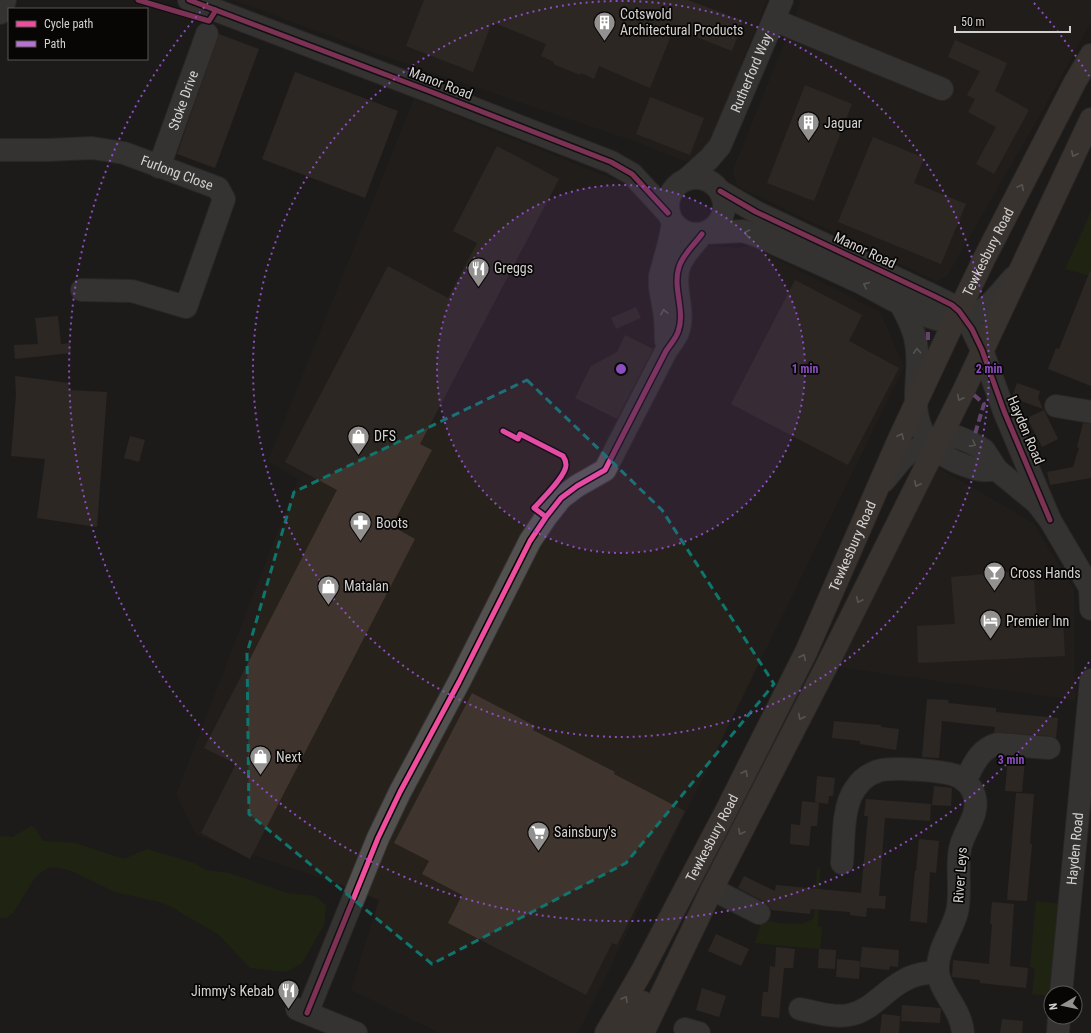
<svg xmlns="http://www.w3.org/2000/svg" width="1091" height="1033" font-family="'Roboto Condensed',sans-serif">
  <style>
    .built { fill: #27211b }
    .green { fill: #202e0a }
    .building { fill: #3f352e }
    .lines { fill: none; stroke-linecap: round; stroke-linejoin: round }
    .minor-casing { stroke: #383635; stroke-width: 24 }
    .highway-casing { stroke: #383635; stroke-width: 24 }
    .minor { stroke: #525150; stroke-width: 22 }
    .highway { stroke: #5a5149; stroke-width: 22 }
    .quiet { stroke: #b673d3; stroke-width: 4; stroke-dasharray: 8 4; stroke-linecap: butt }
    .cycleway-casing { stroke: #070605; stroke-width: 8 }
    .cycleway { stroke: #ef4d9e; stroke-width: 5 }
    .oneway { stroke: #9d9793 }
    .oneway2 { stroke: #999796 }
    .marked { fill: none; stroke: #0f766e; stroke-width: 3; stroke-dasharray: 8 5; stroke-linejoin: round }
    .ring { fill: none; stroke: #8d4dc2; stroke-width: 2; stroke-dasharray: 2 4 }
    .labels { text-anchor: middle; dominant-baseline: central; stroke-width: 3.5; stroke-linejoin: round; paint-order: stroke }
    .poi-label { font-size: 14px; fill: #d3d1cf; stroke: #070605; text-anchor: start }
    .street-label { font-size: 14px; fill: #d3d1cf; stroke: #070605 }
    .centre { fill: #8d4dc2; stroke: #070605; stroke-width: 2 }
    .ring-label { font-size: 12px; text-anchor: middle; font-weight: bold; fill: #8d4dc2; stroke: #070605; stroke-width: 3.5; stroke-linejoin: round; paint-order: stroke }
  </style>
  <rect width="100%" height="100%" fill="#1d1b1a"/>
  <path class="built" d="M234,0H767L705,156L685,161L631,140L381,55Z
    M797,0H1091V22L1040,115L947,276L936,281L737,186L733,170L801,2Z
    M414,99L635,188L660,218L686,243L737,248L751,246L880,312L904,367L578,1033H440L351,990L379,900L356,890L196,835L176,795L298,479L268,461Z
    M935,466L1033,523L1074,590L1075,700L838,667Z"/>
  <path class="green" d="M1091,212V276L1065,269Z
    M31,826L35,828L43,841L75,843L124,859L147,849L194,863L206,870L229,873L287,893L315,896L326,905L324,925L302,963L286,972L250,968L218,934L173,908L160,902L115,892L74,872L58,867L48,868L36,876L13,913L6,918H0V836L13,837Z
    M817,868L820,869L818,926L822,927L820,949L755,943L762,920C777,922 803,930 814,917Z
    M1036,901L1070,905L1051,996L1032,994L1035,968L1030,967Z"/>
  <path class="building" d="M424,0H688L743,21L732,51L674,28L650,88L599,66L594,79L581,73L580,75L553,64L554,62L541,56L546,44L492,22L473,72L406,46Z
    M219,34L259,49L215,168L177,154Z
    M955,40L1007,63L995,91L1029,110L994,174L976,164L996,127L968,112L975,99L967,95L980,71L948,57Z
    M295,72L398,111L365,198L262,159Z
    M805,85L852,104L814,201L767,183Z
    M650,97L704,118L690,155L636,134Z
    M873,137L924,158L914,183L966,204L941,264L838,222Z
    M497,146L559,179L420,444L432,450L392,526L415,539L250,859L201,833L236,764L204,748L337,490L285,462L388,266L448,298L477,243L453,231Z
    M1090,271H1091V386L1048,369L1056,348L1059,349Z
    M795,280L862,315L849,341L899,368L848,465L731,404Z
    M636,307L641,318L616,329L611,318Z
    M58,316L61,344L70,343L71,353L15,359L14,345L38,344L35,318Z
    M625,335L653,349L617,419L575,398L591,366L617,352Z
    M15,376L69,383L68,390L107,392L97,527L37,518L45,459L11,456L16,395Z
    M1017,383L1040,391L1038,398L1043,409L1013,398L1012,397Z
    M1044,410L1058,439L1042,447L1027,418Z
    M1083,423L1091,424V478L1050,485L1047,472L1073,467L1079,448L1077,447Z
    M130,436L145,440L139,462L124,458Z
    M1033,570L1037,620L1063,619L1065,656L918,663L917,626L955,624L951,577Z
    M472,693L535,726L533,730L615,772L614,774L685,811L617,945L612,943L586,995L448,923L462,895L422,874L429,861L394,843Z
    M927,699L949,700L948,703L996,708V712L1058,718L1056,738L1050,736L994,732L995,727L942,721L939,758L922,757Z
    M834,721L881,725V727L899,729L896,750L860,744V741L832,738Z
    M1008,757L1025,759L1022,792L1005,791Z
    M817,776L835,778L833,796H829L828,804L815,802Z
    M934,786L952,788L951,806L932,805Z
    M1016,793L1034,794L1030,844H1032L1027,901L1007,900Z
    M866,799L931,804L930,821L885,818L879,896H886L885,909L867,908L866,917L850,915V912L811,909L810,914L771,910L769,906L765,902L738,888L744,876L775,891L776,885L861,893L868,816H864Z
    M802,801L819,803L817,826H811L809,846L790,844L791,824L800,825Z
    M919,839L939,841L936,873L930,872L927,923L910,921L915,871H916Z
    M992,902L1014,904L1010,966L1028,968L1026,988L980,983V980L952,977L953,960L989,964L992,924H990Z
    M716,934L749,949L741,966L708,951Z
    M776,947L795,949L793,968H784L779,1018L761,1016L763,992H768L770,966L775,967Z
    M862,947L899,950L898,967L890,966L889,970L860,967Z
    M819,949L836,950L835,969L818,968Z
    M837,959L860,961L859,979L836,977Z
    M702,988L726,996L719,1017L696,1010Z
    M902,1005L940,1008L941,1009L940,1023L901,1021Z
    M882,1014L900,1016L899,1033H880Z
    M1002,1019L1023,1021L1022,1033H1000Z"/>
  <g class="lines">
    <defs>
      <g id="minor">
        <path d="M189,0L429,91L611,162L632,174L668,213"/>
        <path d="M0,13L5,0"/>
        <path d="M774,20L942,89"/>
        <path id="s1" d="M0,150H48L92,148L124,153L218,188L224,199L186,307L132,291L82,290"/>
        <path id="s2" d="M159,167L207,34"/>
        <circle cx="696" cy="206" r="28"/>
        <path id="s3" d="M688,178L709,159L720,146L782,0"/>
        <path d="M720,191L756,212L934,296L952,305L959,311L972,329L982,350L1004,411L1050,520"/>
        <path d="M705,233L743,231L755,235C789,250 823,265 857,281C879,291 931,325 954,321C983,317 995,299 1013,278"/>
        <path d="M900,303C907,316 914,329 916,343C920,363 915,384 916,404C918,442 941,459 976,469C982,471 990,470 997,470"/>
        <path d="M666,341L665,316L660,288V276L669,243L673,223"/>
        <path d="M1056,406L1091,412"/>
        <path d="M884,481L902,459L912,451L939,439L958,437L970,442L984,450L997,470L1037,503L1050,520L1090,588L1091,609"/>
        <path d="M965,781C973,766 979,749 997,744L1049,748"/>
        <path d="M842,863C844,841 842,807 855,789C860,781 869,774 878,771C892,767 946,770 959,777C967,781 973,789 975,798C979,817 963,831 960,849C956,870 962,891 957,912C952,932 936,950 938,972C940,993 961,1008 963,1033"/>
        <path d="M712,889L759,913"/>
        <path id="s4" d="M1061,993L1091,680"/>
        <path d="M297,1009L356,1033"/>
        <path d="M800,1009C816,1012 832,1018 849,1015C871,1011 884,991 903,981C914,974 925,973 938,972"/>
        <path d="M307,1013L378,838L400,792L459,682L530,541L546,517L561,498L577,486L605,470L666,351C670,345 676,338 678,332C686,311 672,288 679,267C683,254 694,245 702,234"/>
        <path d="M685,1029L699,1033"/>
        <path d="M1058,1033L1059,1017"/>
      </g>
      <g id="highway">
        <path id="s5" d="M606,1033L642,971L725,813L806,652L899,439L959,311L984,259L1075,82L1091,55"/>
        <path d="M626,1033L642,1002"/>
        <path d="M643,1033L712,889L825,669L964,390L1091,119"/>
      </g>
    </defs>
    <use href="#minor" class="minor-casing"/>
    <use href="#highway" class="highway-casing"/>
    <use href="#minor" class="minor"/>
    <use href="#highway" class="highway"/>
    <path class="quiet" d="M928,340V328
      M974,395L984,404L975,434"/>
    <defs>
      <path id="cycleway" d="M138,0L209,21L216,10
        M189,0L429,91L611,162L632,174L668,213
        M720,191L756,212L934,296L952,305L959,311L972,329L982,350L1004,411L1050,520
        M503,431L518,439L520,434L563,456C565,459 566,462 566,465C566,476 542,499 534,508L546,517
        M307,1013L378,838L400,792L459,682L530,541L546,517L561,498L577,486L605,470L666,351C670,345 676,338 678,332C686,311 672,288 679,267C683,254 694,245 702,234"/>
    </defs>
    <use href="#cycleway" class="cycleway-casing"/>
    <use href="#cycleway" class="cycleway"/>
  </g>
  <defs><path id="oneway-chevron" d="M-2-3.5L2.5 0L-2 3.5" fill="none" stroke-width="1.6" stroke-linecap="round" stroke-linejoin="round"/></defs>
  <g class="oneway">
    <use href="#oneway-chevron" transform="translate(1074 154) rotate(115)"/>
    <use href="#oneway-chevron" transform="translate(1021 187) rotate(-63)"/>
    <use href="#oneway-chevron" transform="translate(960 398) rotate(117)"/>
    <use href="#oneway-chevron" transform="translate(901 436) rotate(-65)"/>
    <use href="#oneway-chevron" transform="translate(917 484) rotate(116)"/>
    <use href="#oneway-chevron" transform="translate(859 600) rotate(116)"/>
    <use href="#oneway-chevron" transform="translate(803 657) rotate(-64)"/>
    <use href="#oneway-chevron" transform="translate(801 717) rotate(117)"/>
    <use href="#oneway-chevron" transform="translate(745 773) rotate(-63)"/>
    <use href="#oneway-chevron" transform="translate(741 832) rotate(117)"/>
    <use href="#oneway-chevron" transform="translate(625 999) rotate(-60)"/>
  </g>
  <g class="oneway2">
    <use href="#oneway-chevron" transform="translate(747 233) rotate(-167)"/>
    <use href="#oneway-chevron" transform="translate(866 285) rotate(-153)"/>
    <use href="#oneway-chevron" transform="translate(664 312) rotate(-102)"/>
    <use href="#oneway-chevron" transform="translate(917 351) rotate(-94)"/>
    <use href="#oneway-chevron" transform="translate(973 444) rotate(28)"/>
  </g>
  <path d="M0 0H1091V1033H0ZM527,380L662,510L774,684L626,863L432,964L249,814L247,653L294,492Z" fill="#1d1b1a" fill-opacity=".55" fill-rule="evenodd"/>
  <path class="marked" d="M527,380L662,510L774,684L626,863L432,964L249,814L247,653L294,492Z"/>
  <circle cx="621" cy="369" r="184" fill="#8d4dc2" fill-opacity=".12"/>
  <g class="ring">
    <circle cx="621" cy="369" r="184"/>
    <circle cx="621" cy="369" r="368"/>
    <path d="M1089 662A552 552 0 1 1 208 3M1034 3A552 552 0 0 1 1089 76"/>
  </g>
  <defs>
    <symbol id="building-pin" viewBox="-11 -11 22 30"><path d="M0 17L-7.5 6A9.5 9.5 0 1 1 7.5 6Z" fill="#939190" stroke="#070605"/><path d="M-4-6H4V6H1V3H-1V6H-4ZM-2.5-4.3h1.7v1.8h-1.7ZM.8-4.3h1.7v1.8H.8ZM-2.5-1h1.7V.8h-1.7ZM.8-1h1.7V.8H.8Z" fill="#fff"/></symbol>
    <symbol id="restaurant-pin" viewBox="-11 -11 22 30"><path d="M0 17L-7.5 6A9.5 9.5 0 1 1 7.5 6Z" fill="#939190" stroke="#070605"/><path d="M-5-6h1v4h1v-4h1v4h1v-4h1v5L-1.5 .5V6h-2V.5L-5-1ZM5-6V6H3V1.5H1.5Q1.5-4 5-6Z" fill="#fff"/></symbol>
    <symbol id="shop-pin" viewBox="-11 -11 22 30"><path d="M0 17L-7.5 6A9.5 9.5 0 1 1 7.5 6Z" fill="#939190" stroke="#070605"/><path d="M-5-2.5h2.3a2.7 3.5 0 0 1 5.4 0H5L5.5 6h-11ZM-1.5-2.5h3a1.5 2.3 0 0 0-3 0Z" fill="#fff"/></symbol>
    <symbol id="pharmacy-pin" viewBox="-11 -11 22 30"><path d="M0 17L-7.5 6A9.5 9.5 0 1 1 7.5 6Z" fill="#939190" stroke="#070605"/><path d="M-2-6h4v4h4v4h-4v4h-4v-4h-4v-4h4Z" fill="#fff"/></symbol>
    <symbol id="bar-pin" viewBox="-11 -11 22 30"><path d="M0 17L-7.5 6A9.5 9.5 0 1 1 7.5 6Z" fill="#939190" stroke="#070605"/><path d="M-6-5H6L.8 .8V4.5H3.5V6h-7V4.5H-.8V.8Z" fill="#fff"/></symbol>
    <symbol id="hotel-pin" viewBox="-11 -11 22 30"><path d="M0 17L-7.5 6A9.5 9.5 0 1 1 7.5 6Z" fill="#939190" stroke="#070605"/><path d="M-6-4.5h1.5V1H6V5H4.5V3h-9V5H-6ZM-4 0a1.8 1.8 0 1 1 3.6 0ZM.5 0V-2.5h3Q6-2.5 6 0Z" fill="#fff"/></symbol>
    <symbol id="supermarket-pin" viewBox="-11 -11 22 30"><path d="M0 17L-7.5 6A9.5 9.5 0 1 1 7.5 6Z" fill="#939190" stroke="#070605"/><path d="M-6-5.5h2.5l.6 2H6L4.5 2H-2.5L-4.4-4H-6ZM-1.5 3.2a1.3 1.3 0 1 0 .1 0ZM3 3.2a1.3 1.3 0 1 0 .1 0Z" fill="#fff"/></symbol>
  </defs>
  <g fill-rule="evenodd">
    <use href="#building-pin" x="592" y="10" width="25" height="34"/>
    <use href="#building-pin" x="796" y="110" width="25" height="34"/>
    <use href="#restaurant-pin" x="466" y="256" width="25" height="34"/>
    <use href="#shop-pin" x="346" y="424" width="25" height="34"/>
    <use href="#pharmacy-pin" x="348" y="510" width="25" height="34"/>
    <use href="#bar-pin" x="982" y="560" width="25" height="34"/>
    <use href="#shop-pin" x="316" y="574" width="25" height="34"/>
    <use href="#hotel-pin" x="978" y="608" width="25" height="34"/>
    <use href="#shop-pin" x="248" y="744" width="25" height="34"/>
    <use href="#supermarket-pin" x="526" y="820" width="25" height="34"/>
    <use href="#restaurant-pin" x="276" y="978" width="25" height="34"/>
  </g>
  <g class="labels">
    <g class="poi-label">
      <text x="620" y="14">Cotswold<tspan x="620" dy="16">Architectural Products</tspan></text>
      <text x="824" y="123">Jaguar</text>
      <text x="494" y="268">Greggs</text>
      <text x="374" y="436">DFS</text>
      <text x="376" y="523">Boots</text>
      <text x="1010" y="573">Cross Hands</text>
      <text x="344" y="586">Matalan</text>
      <text x="1006" y="621">Premier Inn</text>
      <text x="276" y="757">Next</text>
      <text x="554" y="832">Sainsbury's</text>
      <text x="274" y="991" text-anchor="end">Jimmy's Kebab</text>
    </g>
    <g class="street-label">
      <text stroke="none"><textPath href="#s3" startOffset="125">Rutherford Way</textPath></text>
      <text transform="translate(441 83) rotate(21)">Manor Road</text>
      <text stroke="none"><textPath href="#s2" startOffset="71">Stoke Drive</textPath></text>
      <text stroke="none"><textPath href="#s1" startOffset="181">Furlong Close</textPath></text>
      <text transform="translate(865 250) rotate(25)">Manor Road</text>
      <text stroke="none"><textPath href="#s5" startOffset="870">Tewkesbury Road</textPath></text>
      <text transform="translate(1026 430) rotate(67)">Hayden Road</text>
      <text stroke="none"><textPath href="#s5" startOffset="546">Tewkesbury Road</textPath></text>
      <text stroke="none"><textPath href="#s5" startOffset="222">Tewkesbury Road</textPath></text>
      <text stroke="none"><textPath href="#s4" startOffset="145">Hayden Road</textPath></text>
      <text transform="translate(960 875) rotate(-86)">River Leys</text>
    </g>
  </g>
  <circle cx="621" cy="369" r="6" class="centre"/>
  <g class="ring-label">
    <text x="805" y="373">1 min</text>
    <text x="989" y="373">2 min</text>
    <text x="1011" y="764">3 min</text>
  </g>
  <rect x="8" y="8" width="140" height="52" fill="#070605" stroke="#595756"/>
  <rect x="16" y="21" width="20" height="6" fill="#ef4d9e" stroke="#595756"/>
  <text x="44" y="28" font-size="12" fill="#d3d1cf">Cycle path</text>
  <rect x="16" y="41" width="20" height="6" fill="#b673d3" stroke="#595756"/>
  <text x="44" y="48" font-size="12" fill="#d3d1cf">Path</text>
  <g transform="translate(1063 1005) rotate(261)"><circle r="19" fill="#070605" stroke="#595756"/>
  <path d="M0-3L7 15L0 10L-7 15Z" fill="#939190"/>
  <text y="-6" font-size="11" font-weight="bold" text-anchor="middle" fill="#d3d1cf">N</text>
  </g>
  <path d="M955 26v6h115v-6" fill="none" stroke="#d3d1cf" stroke-width="2"/>
  <text x="961" y="26" font-size="12" fill="#d3d1cf" stroke="#070605" stroke-width="3" paint-order="stroke">50 m</text>
</svg>
